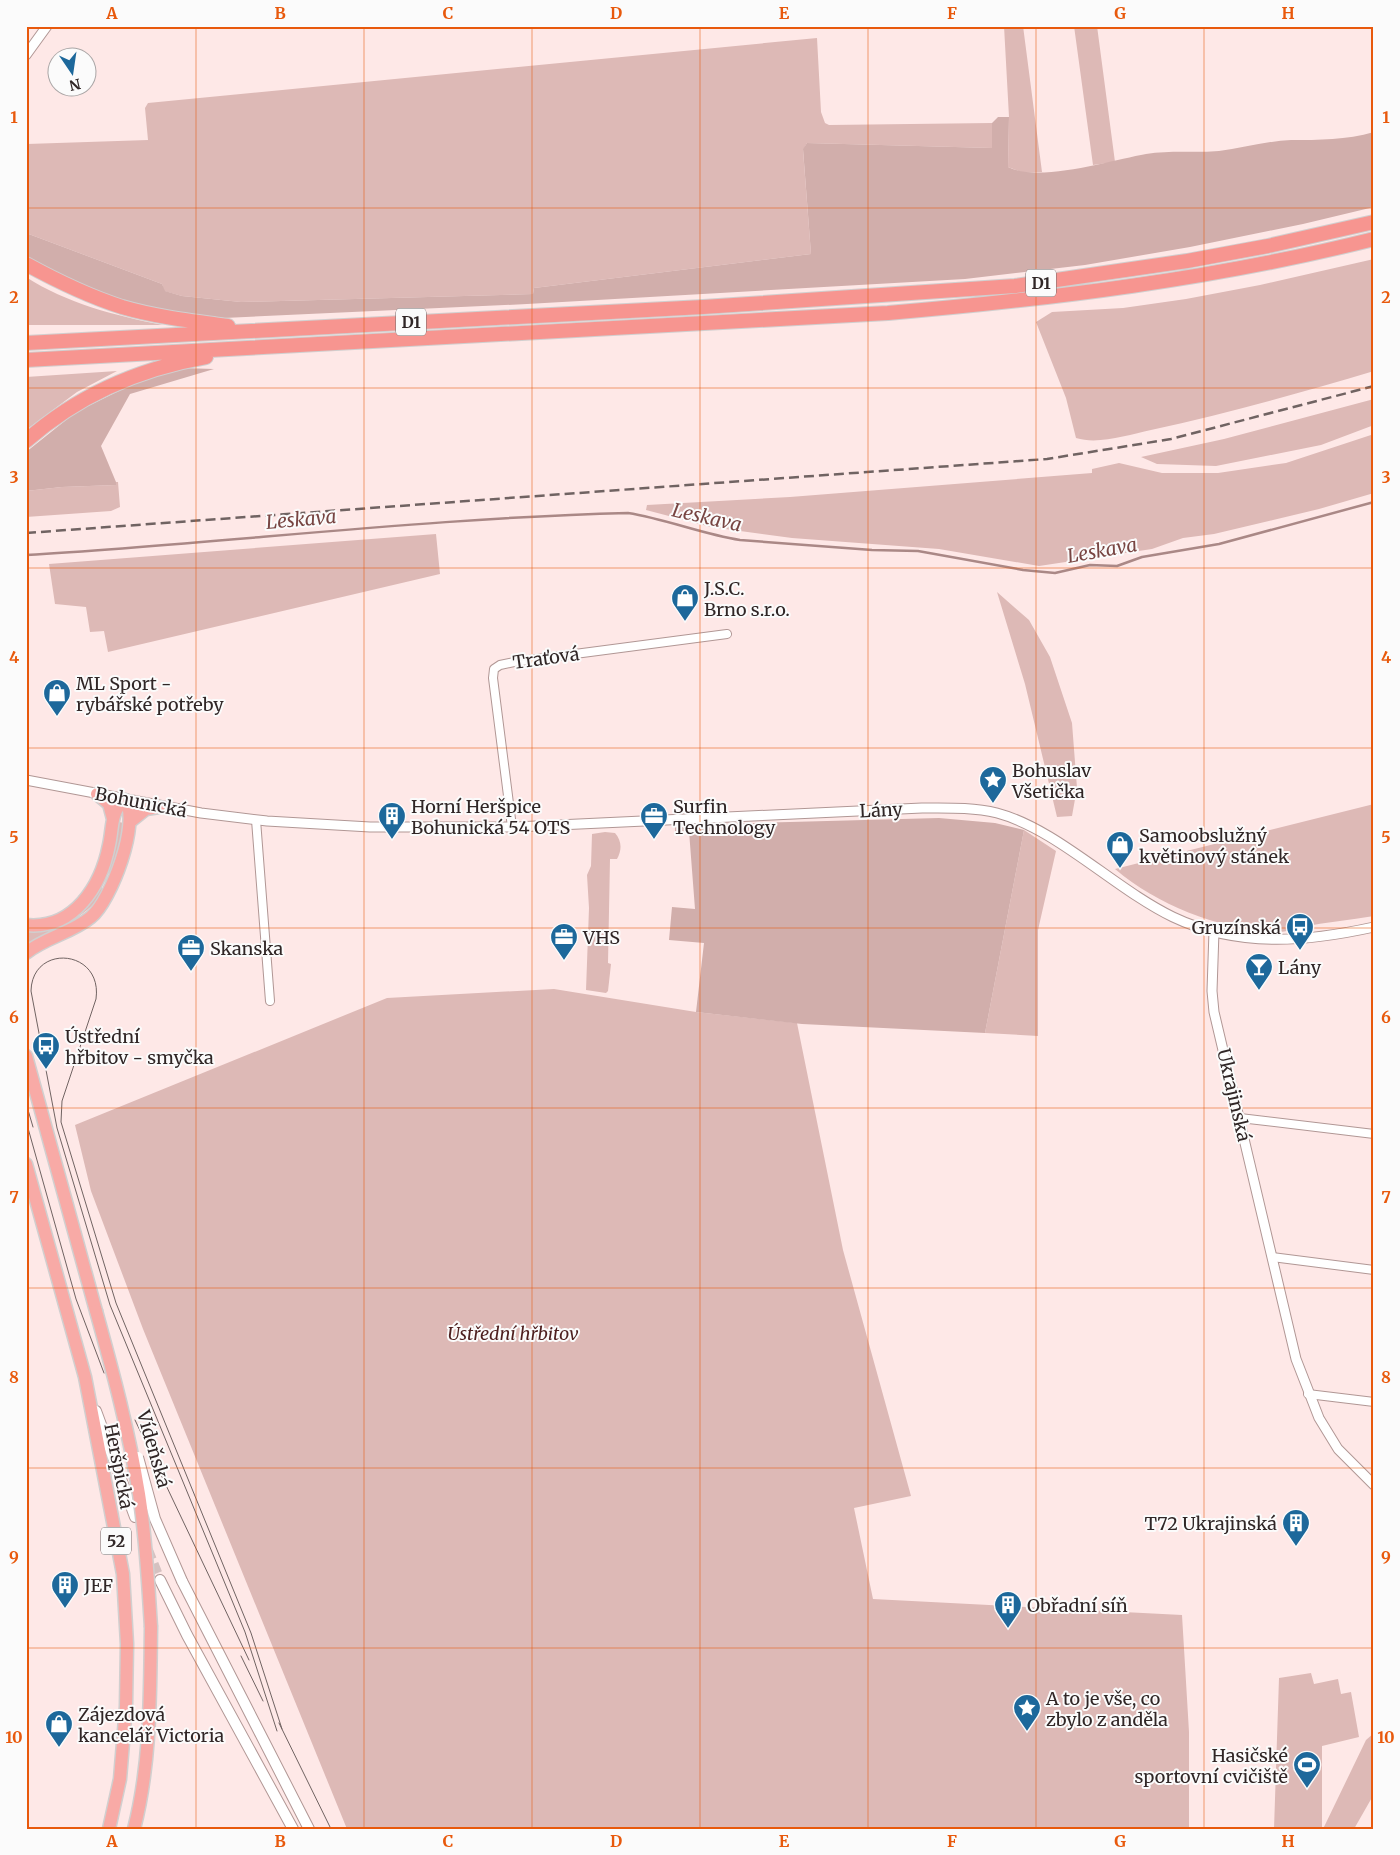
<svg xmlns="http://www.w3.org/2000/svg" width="1400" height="1855" font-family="Merriweather,serif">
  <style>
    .green { fill: #ddb9b6 }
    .forest { fill: #d1aeab }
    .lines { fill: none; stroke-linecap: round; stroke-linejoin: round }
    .stream { stroke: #aa8886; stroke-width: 2.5 }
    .secondary-tunnel { stroke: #d5c1c0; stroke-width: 10; stroke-dasharray: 10 5; stroke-linecap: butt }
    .minor-casing { stroke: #b19795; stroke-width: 10 }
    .tertiary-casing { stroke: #b19795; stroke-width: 11 }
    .secondary-casing { stroke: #b19795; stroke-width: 12 }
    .trunk-casing { stroke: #d1cfcf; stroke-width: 15 }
    .motorway-casing { stroke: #d1cfcf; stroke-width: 16 }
    .minor { stroke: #fff; stroke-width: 8 }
    .tertiary { stroke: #fff; stroke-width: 9 }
    .secondary { stroke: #fff; stroke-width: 10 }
    .trunk { stroke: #f8aaa6; stroke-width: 12 }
    .motorway { stroke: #f79590; stroke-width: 14 }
    .tram { stroke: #706362; stroke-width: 1 }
    .rail { stroke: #706362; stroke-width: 2.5; stroke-dasharray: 10 5; stroke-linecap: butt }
    .secondary-bridge-casing { stroke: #b19795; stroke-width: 12; stroke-linecap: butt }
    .trunk-bridge-casing { stroke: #d1cfcf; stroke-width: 15; stroke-linecap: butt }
    .secondary-bridge { stroke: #fff; stroke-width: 10 }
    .trunk-bridge { stroke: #f8aaa6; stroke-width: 12 }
    .grid { fill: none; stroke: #e8590c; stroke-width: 1; stroke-opacity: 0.55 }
    .labels { text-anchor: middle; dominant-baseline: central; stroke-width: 4; stroke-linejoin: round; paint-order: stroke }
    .shield { fill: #fbfbfb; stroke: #6d6666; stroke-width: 1 }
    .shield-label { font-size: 16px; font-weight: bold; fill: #302626 }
    .poi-label { font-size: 18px; fill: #302626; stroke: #fbfbfb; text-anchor: start }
    .street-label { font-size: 18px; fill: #302626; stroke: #fbfbfb }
    .park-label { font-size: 18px; font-style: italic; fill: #4e1f1f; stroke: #fbfbfb }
    .water-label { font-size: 19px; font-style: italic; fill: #784542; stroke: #fbfbfb }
    .neatline { fill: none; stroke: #e8590c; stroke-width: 2 }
    .grid-label { font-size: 16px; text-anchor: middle; font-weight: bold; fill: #e8590c }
  </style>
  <rect width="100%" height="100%" fill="#fee8e7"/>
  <path class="green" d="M1004,26H1023L1042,172H1021L1008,167L1009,117Z
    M1074,26H1097L1115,162L1093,165Z
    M817,38L821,112L825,123L829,125L992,123V148L807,143L803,150L811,254L534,288L533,294L241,302L182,296L164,291L162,284L26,233V141L27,144L148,140L145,108L148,103Z
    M1374,259V371C1300,393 1226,414 1151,430C1128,435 1098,445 1076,438L1066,398L1036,322L1052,312L1123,308L1186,299L1260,285Z
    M26,277C66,303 116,316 163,325H26Z
    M117,371L77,392L26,430V377Z
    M1374,399V425L1321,445L1216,466L1157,464L1141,457L1224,439Z
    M1374,434V493L1319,509L1214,534L1183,538L1152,549L1039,566L939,549L792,538L711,527L646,510L647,505L790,497L1092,473V469L1119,463L1162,473H1218L1286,463Z
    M116,482H118L120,507L111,511L26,517V491L62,487L116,485Z
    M436,534L440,574L108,652L104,631L90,632L86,607L55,604L49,564Z
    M997,592L1029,620L1050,657L1072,723L1077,788L1072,816L1057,817L1025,684Z
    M1374,804V916C1350,920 1326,922 1302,927C1295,928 1287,932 1280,932C1221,930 1160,907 1115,869Z
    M119,822L124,823C121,838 120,865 108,874Z
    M1024,830L1056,851L1038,930V1036L985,1033Z
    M605,832L615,833C622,841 622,850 617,859H610L608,963L611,964L608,991L606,993L586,990L589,908L587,875L591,866L592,834Z
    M101,886L103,892C84,922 52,927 26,948V928L85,908Z
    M554,989L696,1012L797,1023L843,1250L911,1496L854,1508L873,1599L1182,1615L1189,1732V1829H347L143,1329L91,1191L75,1125L387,998Z
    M1311,1673L1314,1684L1338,1679L1341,1694L1351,1692L1359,1737L1322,1746V1829H1274L1279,1678Z
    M1374,1733V1794L1354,1829H1323L1366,1740Z"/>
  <path class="forest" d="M998,117H1009L1008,167C1039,183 1112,160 1146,154C1170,150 1195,153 1219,151C1242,148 1267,141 1291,140C1319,140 1346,140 1374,132V207L1303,224L1190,247L1085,265L965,279L527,304L224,318L148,308L82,287L26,257V233L162,284L165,291L182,296L241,302L533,294L534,288L811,254L803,149L807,143L992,148V123Z
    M182,368L214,369L130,394L101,446L116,482V485L62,487L26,491V452L76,412L131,385Z
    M939,818L995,823L1024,830L985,1033L802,1024L696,1012L704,943L669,940L672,907L695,909L689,831L675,833V825Z"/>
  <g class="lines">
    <path class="stream" d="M26,555C227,543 427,518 628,513C666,519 702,534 740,540L872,550L918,551L1023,570L1055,573L1090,565L1117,566L1142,557L1219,544L1374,502"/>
    <path class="secondary-tunnel" d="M148,1550L160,1580"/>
    <defs>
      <path id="minor" d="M256,820L270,1001
        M512,827L493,678L494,669L500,665L514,662L727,634
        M1240,1118L1374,1134
        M1272,1257L1374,1270
        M1308,1394L1374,1402"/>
      <path id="tertiary" d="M26,55L47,26
        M26,780L201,813L267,821L370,827H515L922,808C947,808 973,807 997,813C1057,829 1115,889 1173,917C1238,948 1306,942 1374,927
        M1214,931L1212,991L1214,1012L1296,1359L1319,1418L1338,1449L1374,1485"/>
      <path id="secondary" d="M96,1411L135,1517
        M160,1580L187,1635L293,1829
        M182,1581L309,1829"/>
      <path id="trunk" d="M97,794L109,804L113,819
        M131,821L146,809L159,807
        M26,925C74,930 101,886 109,845C113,828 110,811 125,800C141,821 111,901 91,917C72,933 46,937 26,953
        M26,1056L96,1311
        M26,1164L85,1377L123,1574L127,1644L126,1706L120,1779L109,1829
        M134,1829C151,1763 150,1694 151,1627"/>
      <path id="motorway" d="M26,264C57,281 88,296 122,307C156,317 192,321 228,326
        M26,343L703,307L1015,286L1187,261L1268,246L1374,222
        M26,360L888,313C1052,299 1214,279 1374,239
        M26,441C78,395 138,369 206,357"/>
    </defs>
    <use href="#minor" class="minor-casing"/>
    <use href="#tertiary" class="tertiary-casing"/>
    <use href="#secondary" class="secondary-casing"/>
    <use href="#trunk" class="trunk-casing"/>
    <use href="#motorway" class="motorway-casing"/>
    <use href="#minor" class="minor"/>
    <use href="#tertiary" class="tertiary"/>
    <use href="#secondary" class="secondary"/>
    <use href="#trunk" class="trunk"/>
    <use href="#motorway" class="motorway"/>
    <path class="tram" d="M26,1103L33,1127
      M26,1121L76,1299L104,1373
      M135,1420L249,1660
      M241,1656L263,1701
      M279,1723L331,1829
      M277,1731L245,1632L110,1305L57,1128L31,991C32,943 103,949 96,999L62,1101L61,1122L116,1303L251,1633L282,1729"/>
    <path class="rail" d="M26,533L1047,459L1171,439L1374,386"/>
    <defs>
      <path id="secondary-bridge" d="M138,1457L155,1519L182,1581"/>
      <path id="trunk-bridge" d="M96,1311C113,1372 129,1432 139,1494C146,1538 148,1582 151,1627"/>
    </defs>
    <use href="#secondary-bridge" class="secondary-bridge-casing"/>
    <use href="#trunk-bridge" class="trunk-bridge-casing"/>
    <use href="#secondary-bridge" class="secondary-bridge"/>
    <use href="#trunk-bridge" class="trunk-bridge"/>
  </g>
  <path class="grid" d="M196,26V1829M364,26V1829M532,26V1829M700,26V1829M868,26V1829M1036,26V1829M1204,26V1829M26,208H1374M26,388H1374M26,568H1374M26,748H1374M26,928H1374M26,1108H1374M26,1288H1374M26,1468H1374M26,1648H1374"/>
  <defs>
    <symbol id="shop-pin" viewBox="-11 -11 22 30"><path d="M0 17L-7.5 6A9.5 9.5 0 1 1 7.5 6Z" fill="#1d689b" stroke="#fbfbfb"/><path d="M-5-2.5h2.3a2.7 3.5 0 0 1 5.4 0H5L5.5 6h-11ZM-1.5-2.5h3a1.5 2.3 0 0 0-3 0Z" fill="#fff"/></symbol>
    <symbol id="sight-pin" viewBox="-11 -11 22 30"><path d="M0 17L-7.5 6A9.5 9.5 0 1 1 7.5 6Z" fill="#1d689b" stroke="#fbfbfb"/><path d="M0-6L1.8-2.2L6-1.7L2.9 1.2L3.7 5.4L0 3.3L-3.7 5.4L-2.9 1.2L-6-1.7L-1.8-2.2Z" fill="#fff"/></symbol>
    <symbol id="building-pin" viewBox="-11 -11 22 30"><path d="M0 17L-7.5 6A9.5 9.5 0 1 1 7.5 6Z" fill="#1d689b" stroke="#fbfbfb"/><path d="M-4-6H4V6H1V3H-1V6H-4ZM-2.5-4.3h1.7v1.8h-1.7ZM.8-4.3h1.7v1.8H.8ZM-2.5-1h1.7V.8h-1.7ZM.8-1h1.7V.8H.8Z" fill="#fff"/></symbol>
    <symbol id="office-pin" viewBox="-11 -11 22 30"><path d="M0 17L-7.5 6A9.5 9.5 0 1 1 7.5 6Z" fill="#1d689b" stroke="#fbfbfb"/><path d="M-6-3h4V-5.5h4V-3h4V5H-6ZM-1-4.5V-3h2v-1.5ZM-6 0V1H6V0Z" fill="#fff"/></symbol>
    <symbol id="bus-pin" viewBox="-11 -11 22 30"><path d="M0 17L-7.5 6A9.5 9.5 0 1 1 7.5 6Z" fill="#1d689b" stroke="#fbfbfb"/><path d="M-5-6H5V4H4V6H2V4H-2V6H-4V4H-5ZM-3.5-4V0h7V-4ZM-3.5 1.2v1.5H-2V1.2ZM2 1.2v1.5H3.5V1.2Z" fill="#fff"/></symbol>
    <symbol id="bar-pin" viewBox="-11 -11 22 30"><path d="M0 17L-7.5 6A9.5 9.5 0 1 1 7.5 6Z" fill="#1d689b" stroke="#fbfbfb"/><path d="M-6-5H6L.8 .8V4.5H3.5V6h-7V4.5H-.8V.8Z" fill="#fff"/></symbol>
    <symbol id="stadium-pin" viewBox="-11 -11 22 30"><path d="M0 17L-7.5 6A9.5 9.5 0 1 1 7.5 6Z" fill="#1d689b" stroke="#fbfbfb"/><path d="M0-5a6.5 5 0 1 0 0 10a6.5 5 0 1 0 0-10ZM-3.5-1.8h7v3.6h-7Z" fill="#fff"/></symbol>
  </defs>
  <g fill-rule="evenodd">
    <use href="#shop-pin" x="669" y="582" width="32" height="43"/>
    <use href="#shop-pin" x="41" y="677" width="32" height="43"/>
    <use href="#sight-pin" x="977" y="764" width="32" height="43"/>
    <use href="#building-pin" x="376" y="800" width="32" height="43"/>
    <use href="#office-pin" x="638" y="800" width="32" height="43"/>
    <use href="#shop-pin" x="1104" y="829" width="32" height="43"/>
    <use href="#bus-pin" x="1284" y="911" width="32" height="43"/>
    <use href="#office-pin" x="548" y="921" width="32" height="43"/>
    <use href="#office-pin" x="175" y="932" width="32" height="43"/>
    <use href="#bar-pin" x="1243" y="951" width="32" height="43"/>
    <use href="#bus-pin" x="30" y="1030" width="32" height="43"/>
    <use href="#building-pin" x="1280" y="1507" width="32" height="43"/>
    <use href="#building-pin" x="49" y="1569" width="32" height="43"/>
    <use href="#building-pin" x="992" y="1589" width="32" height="43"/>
    <use href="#sight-pin" x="1011" y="1692" width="32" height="43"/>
    <use href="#shop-pin" x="43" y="1708" width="32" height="43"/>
    <use href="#stadium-pin" x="1291" y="1749" width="32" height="43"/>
  </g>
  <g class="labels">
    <g class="shield">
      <rect x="1026" y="269.5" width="30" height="27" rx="4"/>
      <rect x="396" y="308.5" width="30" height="27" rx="4"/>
      <rect x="101" y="1527.5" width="30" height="27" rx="4"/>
    </g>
    <g class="shield-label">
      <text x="1041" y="283">D1</text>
      <text x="411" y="322">D1</text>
      <text x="116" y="1541">52</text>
    </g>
    <g class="poi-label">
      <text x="704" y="588">J.S.C.<tspan x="704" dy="21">Brno s.r.o.</tspan></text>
      <text x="76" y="683">ML Sport -<tspan x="76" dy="21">rybářské potřeby</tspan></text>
      <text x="1012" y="770">Bohuslav<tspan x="1012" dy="21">Všetička</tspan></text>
      <text x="411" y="806">Horní Heršpice<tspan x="411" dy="21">Bohunická 54 OTS</tspan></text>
      <text x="673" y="806">Surfin<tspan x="673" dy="21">Technology</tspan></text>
      <text x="1139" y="835">Samoobslužný<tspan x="1139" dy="21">květinový stánek</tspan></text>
      <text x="1281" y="927" text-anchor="end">Gruzínská</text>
      <text x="583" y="937">VHS</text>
      <text x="210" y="948">Skanska</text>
      <text x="1278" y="967">Lány</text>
      <text x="65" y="1036">Ústřední<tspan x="65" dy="21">hřbitov - smyčka</tspan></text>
      <text x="1277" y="1523" text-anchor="end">T72 Ukrajinská</text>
      <text x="84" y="1585">JEF</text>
      <text x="1027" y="1605">Obřadní síň</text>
      <text x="1046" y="1698">A to je vše, co<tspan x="1046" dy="21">zbylo z anděla</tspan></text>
      <text x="78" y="1714">Zájezdová<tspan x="78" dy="21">kancelář Victoria</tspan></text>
      <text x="1288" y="1755" text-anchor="end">Hasičské<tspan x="1288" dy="21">sportovní cvičiště</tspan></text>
    </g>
    <g class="street-label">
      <text transform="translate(546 658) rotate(-8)">Traťová</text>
      <text transform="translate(141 802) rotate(11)">Bohunická</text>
      <text transform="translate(881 810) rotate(-3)">Lány</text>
      <text transform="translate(1234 1095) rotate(77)">Ukrajinská</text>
      <text transform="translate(154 1449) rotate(74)">Vídeňská</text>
      <text transform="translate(119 1466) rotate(79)">Heršpická</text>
    </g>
    <g class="park-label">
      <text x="513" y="1333">Ústřední hřbitov</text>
    </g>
    <g class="water-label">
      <text transform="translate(707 517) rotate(13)">Leskava</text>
      <text transform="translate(301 519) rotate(-5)">Leskava</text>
      <text transform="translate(1102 550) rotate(-10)">Leskava</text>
    </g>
  </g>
  <rect width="1400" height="1855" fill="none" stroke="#fbfbfb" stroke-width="55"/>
  <g transform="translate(72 72) rotate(167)"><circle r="24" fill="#fbfbfb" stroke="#aaa6a6"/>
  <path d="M0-4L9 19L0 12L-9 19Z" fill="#1d689b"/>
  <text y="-8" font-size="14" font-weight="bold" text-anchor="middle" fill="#302626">N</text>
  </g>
  <rect x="28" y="28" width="1344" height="1800" class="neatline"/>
  <g class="grid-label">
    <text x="112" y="19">A</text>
    <text x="280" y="19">B</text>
    <text x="448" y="19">C</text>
    <text x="616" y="19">D</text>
    <text x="784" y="19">E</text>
    <text x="952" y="19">F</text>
    <text x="1120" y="19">G</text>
    <text x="1288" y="19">H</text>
    <text x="14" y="123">1</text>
    <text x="1386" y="123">1</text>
    <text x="14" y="303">2</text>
    <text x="1386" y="303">2</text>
    <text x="14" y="483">3</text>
    <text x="1386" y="483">3</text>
    <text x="14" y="663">4</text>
    <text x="1386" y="663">4</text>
    <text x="14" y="843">5</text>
    <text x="1386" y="843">5</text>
    <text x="14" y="1023">6</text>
    <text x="1386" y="1023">6</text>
    <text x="14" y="1203">7</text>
    <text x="1386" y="1203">7</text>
    <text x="14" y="1383">8</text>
    <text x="1386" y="1383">8</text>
    <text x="14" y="1563">9</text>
    <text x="1386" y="1563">9</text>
    <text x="14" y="1743">10</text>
    <text x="1386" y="1743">10</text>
    <text x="112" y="1847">A</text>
    <text x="280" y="1847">B</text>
    <text x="448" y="1847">C</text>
    <text x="616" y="1847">D</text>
    <text x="784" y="1847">E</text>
    <text x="952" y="1847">F</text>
    <text x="1120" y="1847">G</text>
    <text x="1288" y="1847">H</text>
  </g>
</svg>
